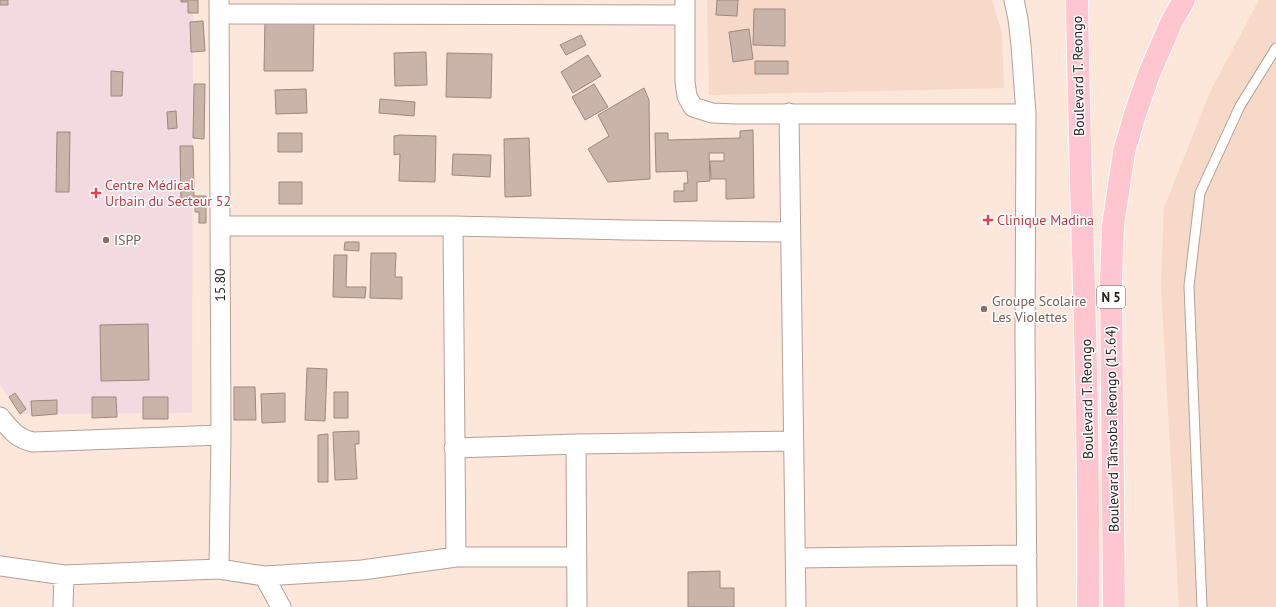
<svg xmlns="http://www.w3.org/2000/svg" width="1276" height="607" font-family="'PT Sans',sans-serif">
  <style>
    .built { fill: #f7d9c9 }
    .medical { fill: #f3dae1 }
    .building { fill: #cab4a9; stroke: #9d887d }
    .lines { fill: none; stroke-linecap: round; stroke-linejoin: round }
    .service-casing { stroke: #b5a095; stroke-width: 11 }
    .minor-casing { stroke: #b5a095; stroke-width: 21 }
    .trunk-casing { stroke: #fff; stroke-width: 24 }
    .service { stroke: #fff; stroke-width: 9 }
    .minor { stroke: #fff; stroke-width: 19 }
    .trunk { stroke: #ffc6d0; stroke-width: 22 }
    .health-dot { fill: #e0444e; stroke: #fff; stroke-width: 1.5 }
    .education-dot { fill: #8d6e63; stroke: #fff; stroke-width: 1.5 }
    .labels { text-anchor: middle; dominant-baseline: central; stroke-width: 3; stroke-linejoin: round; paint-order: stroke }
    .shield { fill: #fff; stroke: #68635f; stroke-width: 1 }
    .shield-label { font-size: 13px; font-weight: bold; fill: #28201b }
    .street-label { font-size: 14px; fill: #28201b; stroke: #fff }
    .health-label { font-size: 14px; fill: #be3a42; stroke: #fff; text-anchor: start }
    .education-label { font-size: 14px; fill: #785e54; stroke: #fff; text-anchor: start }
  </style>
  <rect width="100%" height="100%" fill="#fde6da"/>
  <path class="built" d="M707,0H992L1002,33L1004,88L709,95Z
    M1259,0H1276V607H1179L1161,285L1164,208L1210,92Z"/>
  <path class="medical" d="M0,0H193L192,413L20,414L0,385Z"/>
  <path class="building" d="M0,0H8V5H0Z
    M181,0H198V13H188V2H181Z
    M717,0H738L737,16L716,15Z
    M754,9H785V46L753,45Z
    M265,18L314,19L313,71H264Z
    M203,21L205,51L191,52L190,22Z
    M749,29L753,59L733,62L729,32Z
    M581,35L586,45L566,55L560,45Z
    M426,52L427,85L395,86L394,53Z
    M447,53L492,54L491,98L446,97Z
    M588,55L601,76L573,93L561,72Z
    M755,61H788V74H755Z
    M111,71L123,72L122,96H111Z
    M194,84H205L204,139L193,138Z
    M594,84L608,107L585,120L572,97Z
    M644,88L649,100L650,179L608,182L588,149L609,136L598,115Z
    M306,89L307,113L276,114L275,90Z
    M380,99L415,102L414,116L379,113Z
    M176,111L177,128L168,129L167,112Z
    M753,130L754,198L726,199V179H711L710,161H724V153H709L710,181L697,182V201L674,202V191H684V183H688L687,171L656,172L655,133H668V140L740,138V131Z
    M57,132H70L69,192H56Z
    M278,133H302V152H278Z
    M400,135L436,136L435,182L399,181L400,154L394,155V136Z
    M529,138L531,196L505,197L504,139Z
    M180,146H193L194,196H206V223H199V212H195V201L181,202Z
    M453,154L491,155L490,177L452,175Z
    M279,182H302V204H279Z
    M345,242H359V251L344,250Z
    M371,253H396L395,277H402V299L370,298Z
    M334,255H347L346,287H366L365,298L333,297Z
    M148,324L149,380L101,381L100,325Z
    M307,368L327,369L325,421L305,420Z
    M234,387H255L256,420H234Z
    M334,392H348V418H334Z
    M15,393L26,409L20,414L9,397Z
    M285,393V422L262,423L261,394Z
    M92,397H116L117,417L92,418Z
    M143,397H168V419H143Z
    M57,400V414L32,416L31,401Z
    M359,431V444H355L357,479L335,480L333,432Z
    M328,434V482H318V435Z
    M720,571V588H734V607H688V572Z"/>
  <g class="lines">
    <defs>
      <path id="service" d="M1202,607L1189,286L1200,193L1240,106L1276,48"/>
      <path id="minor" d="M219,0L221,435L219,569
        M685,0V82L687,96L693,107L712,113L736,114H1026
        M1014,0L1018,19L1021,45L1026,114L1025,340L1027,607
        M220,14L685,15
        M789,113L796,607
        M220,226H453L627,230L789,232
        M453,226L456,557
        M0,417C11,430 16,438 33,442L221,435
        M576,444L577,607
        M454,448L576,444L793,441
        M796,558L1027,555
        M0,566L64,575L219,569L264,576L281,607
        M264,576L362,570L456,557H577
        M63,607L64,575"/>
      <path id="trunk" d="M1077,0C1080,202 1090,405 1088,607
        M1114,607L1111,282L1113,226L1124,152L1135,114L1149,74L1172,21L1184,0"/>
    </defs>
    <use href="#service" class="service-casing"/>
    <use href="#minor" class="minor-casing"/>
    <use href="#trunk" class="trunk-casing"/>
    <use href="#service" class="service"/>
    <use href="#minor" class="minor"/>
    <use href="#trunk" class="trunk"/>
  </g>
  <g class="health-dot">
    <path d="M94 187h4v4h4v4h-4v4h-4v-4h-4v-4h4z"/>
    <path d="M986 214h4v4h4v4h-4v4h-4v-4h-4v-4h4z"/>
  </g>
  <g class="education-dot">
    <circle cx="106" cy="240" r="4"/>
    <circle cx="984" cy="309" r="4"/>
  </g>
  <g class="labels">
    <rect class="shield" x="1097" y="286" width="28" height="22" rx="3"/>
    <g class="shield-label">
      <text x="1111" y="297">N 5</text>
    </g>
    <g class="street-label">
      <text transform="translate(1078 76) rotate(-91)">Boulevard T. Reongo</text>
      <text transform="translate(220 285) rotate(-90)">15.80</text>
      <text transform="translate(1087 399) rotate(-91)">Boulevard T. Reongo</text>
      <text transform="translate(1112 429) rotate(-91)">Boulevard Tânsoba Reongo (15.64)</text>
    </g>
    <g class="health-label">
      <text x="105" y="185">Centre Médical<tspan x="105" dy="16">Urbain du Secteur 52</tspan></text>
      <text x="997" y="220">Clinique Madina</text>
    </g>
    <g class="education-label">
      <text x="114" y="240">ISPP</text>
      <text x="992" y="301">Groupe Scolaire<tspan x="992" dy="16">Les Violettes</tspan></text>
    </g>
  </g>
</svg>
